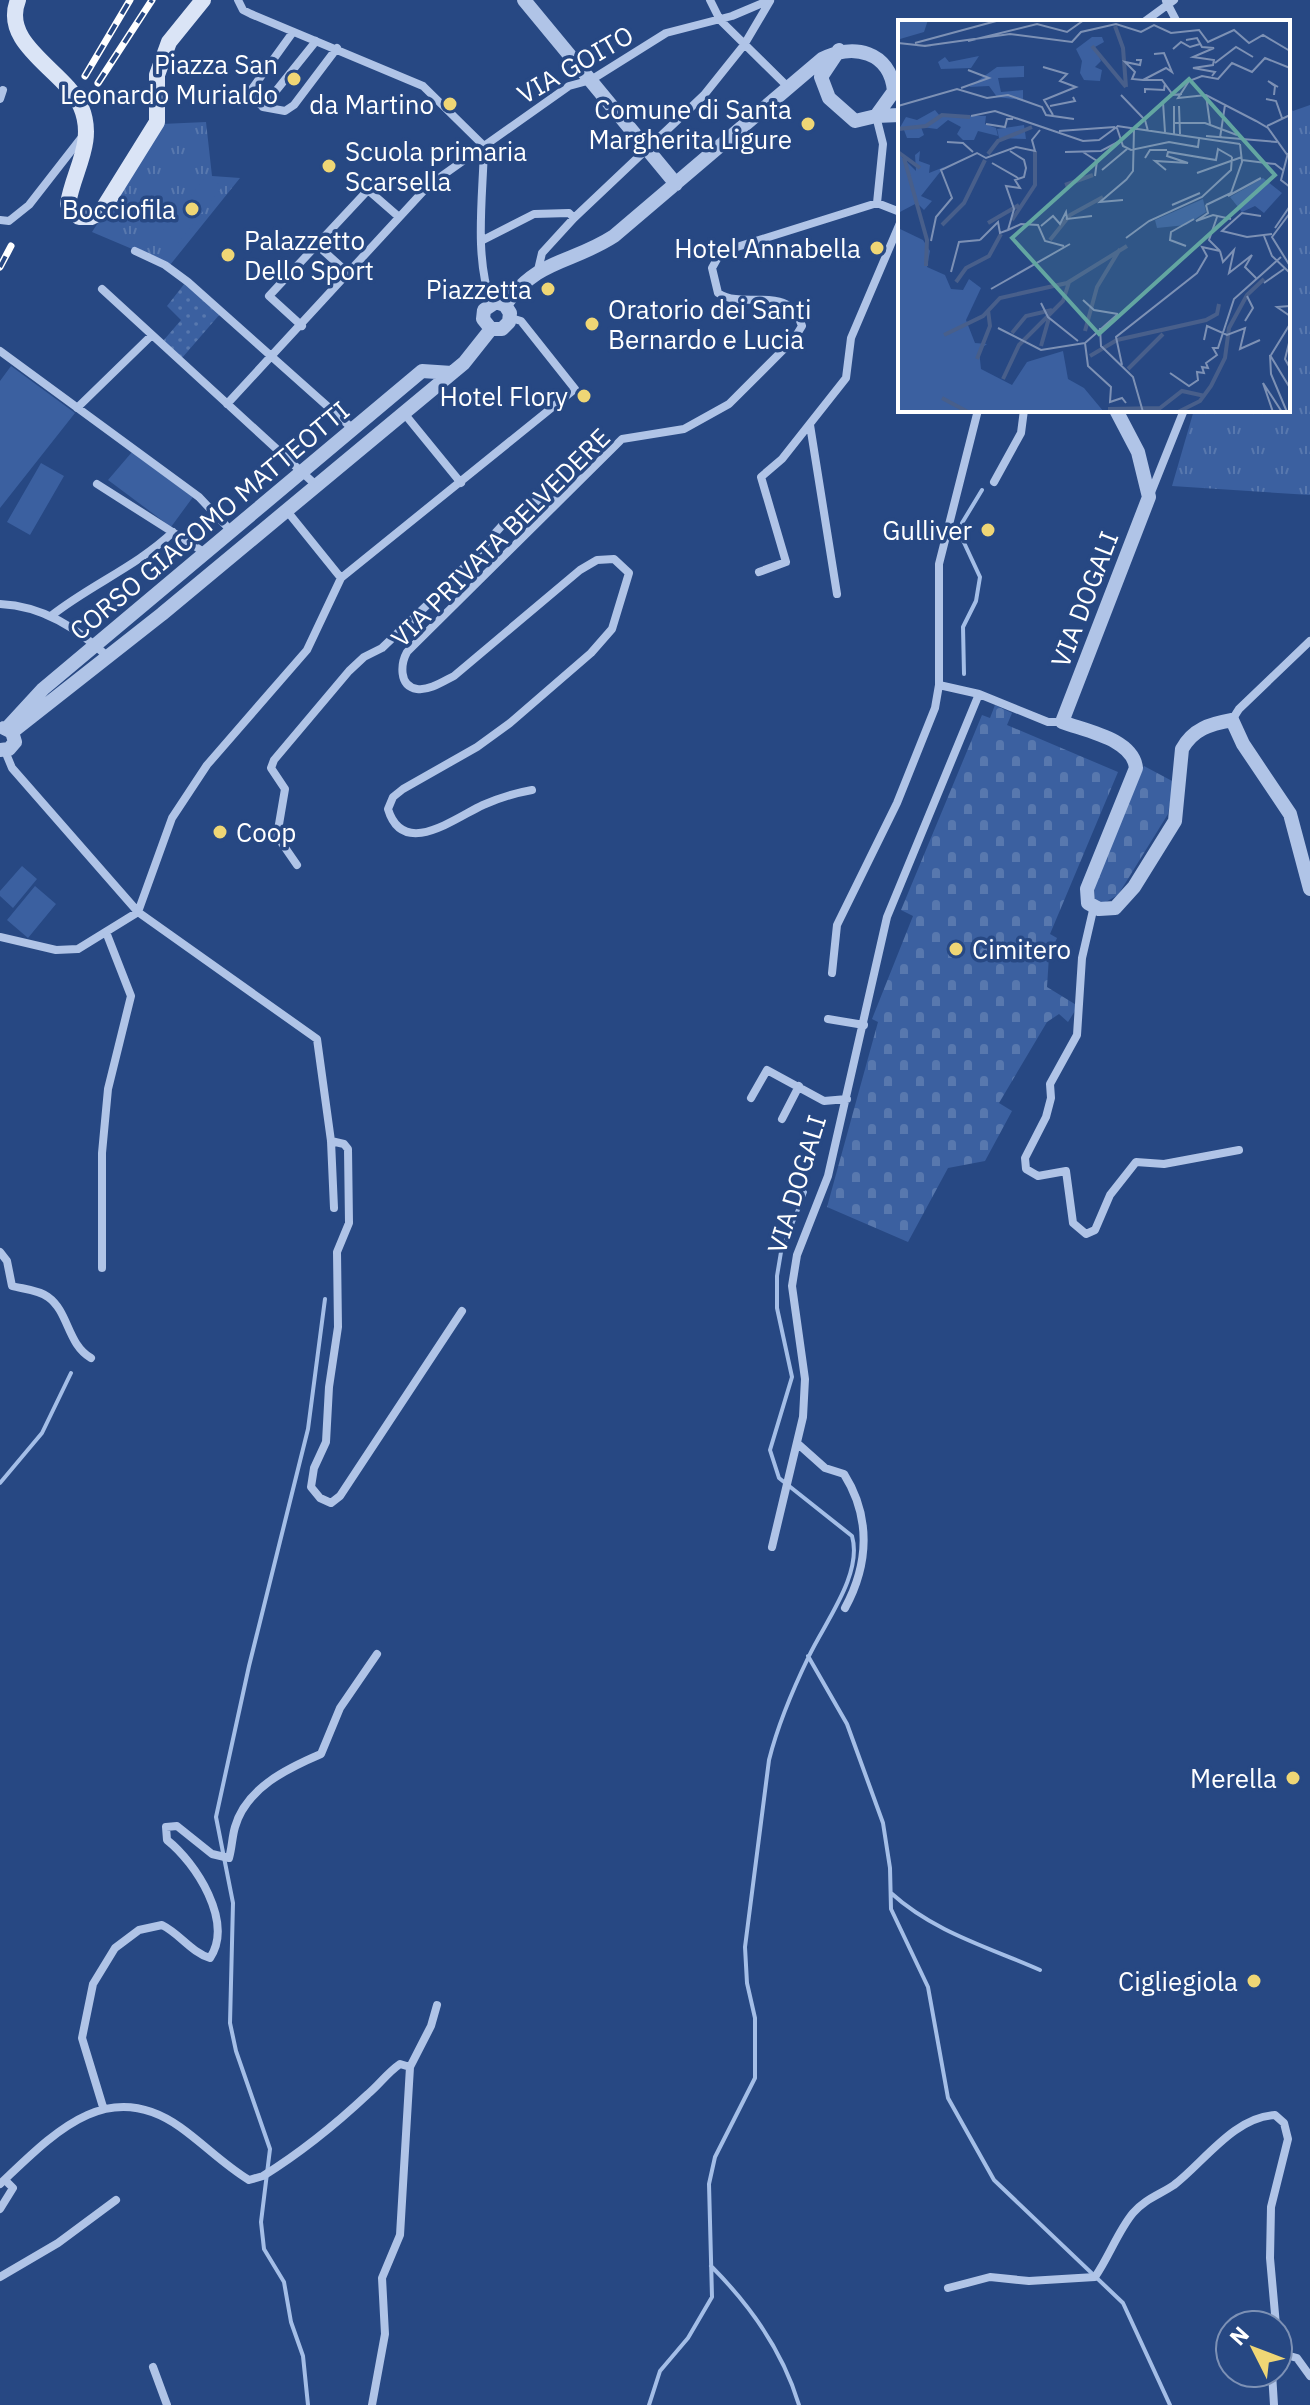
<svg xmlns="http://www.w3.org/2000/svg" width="1310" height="2405" font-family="'IBM Plex Sans',sans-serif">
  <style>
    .grass { fill: url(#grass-tufts) }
    .cemetery { fill: url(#cemetery-stones) }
    .garden { fill: url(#garden-dots) }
    .pitch { fill: #3b60a0 }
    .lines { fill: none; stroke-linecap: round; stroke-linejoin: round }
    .stream { stroke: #a4bee7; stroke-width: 4 }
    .minor { stroke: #b0c4e7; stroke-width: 8 }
    .tertiary { stroke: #b0c4e7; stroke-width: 14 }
    .secondary { stroke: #dae4f6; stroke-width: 16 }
    .rail-casing { stroke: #fff; stroke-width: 7 }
    .rail { stroke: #274883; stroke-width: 4; stroke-dasharray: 12; stroke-linecap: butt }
    .poi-dot { fill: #efd675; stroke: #274883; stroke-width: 3 }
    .labels { text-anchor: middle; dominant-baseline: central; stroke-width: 7; stroke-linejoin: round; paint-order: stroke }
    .poi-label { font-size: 26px; fill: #fff; stroke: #274883; text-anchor: end }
    .street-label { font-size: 26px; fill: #fff; stroke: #274883 }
    .inset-river { fill: none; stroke: #485f8b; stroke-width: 4 }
    .inset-road { fill: none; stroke: #7d91b5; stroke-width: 2 }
    .view { fill: #63a6a1; fill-opacity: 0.15; stroke: #63a6a1; stroke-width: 4 }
    .inset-edge { fill: none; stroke: #fff; stroke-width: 4 }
  </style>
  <defs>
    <pattern id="grass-tufts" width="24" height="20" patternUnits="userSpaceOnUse" patternTransform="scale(2)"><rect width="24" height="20" fill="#3b60a0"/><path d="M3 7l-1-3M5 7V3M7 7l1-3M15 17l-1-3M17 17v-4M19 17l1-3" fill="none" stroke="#5878ae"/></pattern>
    <pattern id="cemetery-stones" width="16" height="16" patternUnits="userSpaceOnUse" patternTransform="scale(2)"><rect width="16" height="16" fill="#3b60a0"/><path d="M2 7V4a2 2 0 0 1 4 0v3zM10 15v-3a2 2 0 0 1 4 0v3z" fill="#5878ae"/></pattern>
    <pattern id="garden-dots" width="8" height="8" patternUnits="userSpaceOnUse" patternTransform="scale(2)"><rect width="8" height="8" fill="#3b60a0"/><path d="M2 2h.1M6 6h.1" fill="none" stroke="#5878ae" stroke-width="1.8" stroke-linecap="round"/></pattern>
  </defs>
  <rect width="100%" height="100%" fill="#274883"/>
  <path class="grass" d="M1310,105V495L1172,486L1194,410H1288V106L1293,111Z
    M206,122L212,176L240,178L170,265L92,232L162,124Z"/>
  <path class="cemetery" d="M995,705L1012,713L1007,725L1118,772L1050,934L1057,938L1049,956L1047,987L1078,1006L1068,1022L1059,1014L1047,1022L999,1103L1012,1111L985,1161L948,1168L908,1242L827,1207L878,1022L872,1019L913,916L901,910L982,715L990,718Z
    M1144,766L1174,782L1168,814L1118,895L1104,903L1095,899L1094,885Z"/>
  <path class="garden" d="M185,283L220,314L182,358L163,341L181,320L167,306Z"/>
  <path class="pitch" d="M207,175L222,187L178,243L163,230Z
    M11,366L75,413L0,508V381Z
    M132,452L193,497L171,527L108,480Z
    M41,463L64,476L30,535L7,522Z
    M22,866L37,879L13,908L0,896V891Z
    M35,886L56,904L28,938L7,920Z"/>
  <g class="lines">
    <path class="stream" d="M964,674L963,627L976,601L980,577L960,534L962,523L982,490
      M0,1483L42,1433L71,1373
      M808,1656L847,1724L883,1823L890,1868L891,1909L928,1987L948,2098L994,2180L1123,2303L1170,2405
      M891,1893C934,1932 988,1947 1040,1970
      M711,2266C750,2305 783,2352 799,2405
      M308,2405L303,2356L291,2322L284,2282L264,2249L261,2222L270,2149L236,2051L230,2023L233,1903L216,1817L249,1666L308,1429L325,1299
      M649,2405L660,2371L688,2338L712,2297L709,2184L715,2157L755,2078V2018L747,1983L745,1947L769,1760C778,1724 793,1689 809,1656C825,1622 863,1574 852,1536L779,1478L770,1450L792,1377L777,1308V1276L781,1252L805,1192"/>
    <path class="minor" d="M238,0L243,10L251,14L423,86L484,146
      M710,0L720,20L788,87
      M1166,1L1177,22
      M1144,22L1174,0
      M293,32L249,93L263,107L316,41
      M0,99L3,90
      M263,107L285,111L294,105L337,48
      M876,116L883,144L877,203
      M484,146C483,197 474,254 491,303
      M877,203L900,212
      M0,220L9,221L29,205L82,137
      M483,240L534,214L569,213L574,218
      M317,245L349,274
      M135,251L165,265L188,282L353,429
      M538,270L542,253L574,218L704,95L744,45L770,1
      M102,289L317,486
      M302,326L269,296L368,190L399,217
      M0,351L199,497L232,532
      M227,404L429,185L569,86L591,80L666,33L732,16L770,0
      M77,408L152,335
      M403,412L461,483
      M810,425L837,594
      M994,482L1021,433L1024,410
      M97,484L207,554
      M1150,495L1184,410
      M287,511L341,578
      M759,572L786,562L761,477L782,459L846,378L851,338L900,223
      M0,604C43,606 77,628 108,657
      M51,616C90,585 136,567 173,532
      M979,694L1048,722H1062
      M1232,720L1239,709L1310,641
      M5,751L12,768L138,912L317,1039L331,1141L334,1208
      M532,790C515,793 499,798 483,805C455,818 403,859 388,809L393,797L403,789L477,747L510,723L591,653L612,629L629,573L614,559L597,560L580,570L454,676C444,681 429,691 417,689C398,686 401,663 407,652L622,439L684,429L729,404L794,339L802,326C789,282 745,311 718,293L712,268L721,252L877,203
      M297,865L277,836L285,789L271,768L274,760L349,671L364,657L382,648L447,586L508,519L534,502L560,500
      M1094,906L1082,958L1077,1035L1050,1084L1051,1098L1046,1117L1025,1158L1026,1169L1038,1176L1066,1171L1073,1223L1086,1234L1095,1230L1110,1195L1136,1162L1164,1164L1239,1150
      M0,937L56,950L78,949L138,912L172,818L207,765L307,650L341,578L575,389L521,321L511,318
      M832,973L837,925L897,803L935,708L939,685V564L978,410
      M828,1019L864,1025
      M751,1098L767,1070L824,1101L847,1099
      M782,1119L799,1086
      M331,1141L344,1144L348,1149L349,1223L337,1252L338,1327L329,1387L326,1442L314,1468L311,1487L320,1498L331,1503L340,1496L462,1311
      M0,1252L7,1261L12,1286C23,1289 39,1290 48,1297C69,1312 67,1344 91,1358
      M102,1268V1153L108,1089L131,996L106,932
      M797,1443L825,1468L844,1474C871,1517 869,1564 845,1608
      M772,1547L803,1417L805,1379L792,1286L797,1255L828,1176L887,917L979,694L939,685
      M103,2107L82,2038L93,1984L115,1948L139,1930L162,1925C180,1934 191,1952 210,1958C234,1922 196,1863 167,1840L166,1827L177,1826L212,1854L229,1858C232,1848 232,1837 235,1827C246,1788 288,1768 321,1754L340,1708L377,1654
      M0,2184C53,2134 107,2075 180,2127C204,2144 224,2165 249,2180L263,2176C300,2153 336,2124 368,2094C380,2084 387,2073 400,2064L410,2067
      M0,2209L13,2188L5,2180
      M0,2277L58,2243L116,2200
      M948,2288L990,2277L1029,2281L1095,2277C1109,2257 1118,2231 1133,2213C1145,2199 1159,2195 1174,2185C1204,2162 1234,2117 1275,2115L1284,2123L1288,2139L1271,2207L1270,2258L1276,2325
      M1279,2353L1297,2358L1310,2376
      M153,2367L167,2405
      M1272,2373L1274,2405
      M372,2405L385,2334L382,2278L400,2235L410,2067L431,2026L437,2005"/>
    <path class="tertiary" d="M524,0L676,184
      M876,116L900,115
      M505,305C538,258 571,264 614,236L822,59C853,43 890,51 894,91L876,116L855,121L829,98L821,77L839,50
      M491,329L483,319L484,310L496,302L505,305
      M491,329H502L509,322L510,313L505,305
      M1116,410L1138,452L1149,497L1062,722C1086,731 1133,739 1136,768L1087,889L1088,903L1099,909L1115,908L1134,887L1175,821L1182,749C1193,729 1210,724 1232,720L1243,744L1290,814L1310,889
      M8,727L43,689L422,371L452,373
      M12,732L162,614L464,363L491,329
      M0,750L9,749L15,742L12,732L4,728"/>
    <path class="secondary" d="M18,0C0,45 66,71 81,107C96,142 73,171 68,204L79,217H91L101,212L157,122V75L169,42L203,0"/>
    <defs>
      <path id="rail" d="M85,76L130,0
        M98,83L152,0
        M0,267L11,246"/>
    </defs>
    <use href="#rail" class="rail-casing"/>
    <use href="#rail" class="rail"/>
  </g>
  <g class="poi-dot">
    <circle cx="294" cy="79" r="8"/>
    <circle cx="450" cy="104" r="8"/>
    <circle cx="808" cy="124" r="8"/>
    <circle cx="329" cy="166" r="8"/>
    <circle cx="192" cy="209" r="8"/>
    <circle cx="877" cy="248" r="8"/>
    <circle cx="228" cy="255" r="8"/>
    <circle cx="548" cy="289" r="8"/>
    <circle cx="592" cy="324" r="8"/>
    <circle cx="584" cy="396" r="8"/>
    <circle cx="988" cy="530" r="8"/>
    <circle cx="220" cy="832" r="8"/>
    <circle cx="956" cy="949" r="8"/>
    <circle cx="1293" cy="1778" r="8"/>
    <circle cx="1254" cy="1981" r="8"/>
  </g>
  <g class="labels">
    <g class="poi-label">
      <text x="278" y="64">Piazza San<tspan x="278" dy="30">Leonardo Murialdo</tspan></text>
      <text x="434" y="104">da Martino</text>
      <text x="792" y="109">Comune di Santa<tspan x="792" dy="30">Margherita Ligure</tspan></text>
      <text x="345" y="151" text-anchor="start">Scuola primaria<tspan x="345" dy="30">Scarsella</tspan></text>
      <text x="176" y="209">Bocciofila</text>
      <text x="244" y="240" text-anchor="start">Palazzetto<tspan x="244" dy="30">Dello Sport</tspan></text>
      <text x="861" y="248">Hotel Annabella</text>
      <text x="532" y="289">Piazzetta</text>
      <text x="608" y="309" text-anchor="start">Oratorio dei Santi<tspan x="608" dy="30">Bernardo e Lucia</tspan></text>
      <text x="568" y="396">Hotel Flory</text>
      <text x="972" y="530">Gulliver</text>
      <text x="236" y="832" text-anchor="start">Coop</text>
      <text x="972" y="949" text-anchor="start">Cimitero</text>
      <text x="1277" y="1778">Merella</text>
      <text x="1238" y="1981">Cigliegiola</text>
    </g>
    <g class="street-label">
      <text transform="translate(575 64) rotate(-30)">VIA GOITO</text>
      <text transform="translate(209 520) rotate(-40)">CORSO GIACOMO MATTEOTTI</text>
      <text transform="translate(500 537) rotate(-45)">VIA PRIVATA BELVEDERE</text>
      <text transform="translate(1084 599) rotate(-69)">VIA DOGALI</text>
      <text transform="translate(796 1184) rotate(-73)">VIA DOGALI</text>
    </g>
  </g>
  <g transform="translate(898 20)">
    <rect width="392" height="392" fill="#274883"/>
    <path d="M194,17H204L206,22L197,27L203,41L197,47L204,50L202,61L186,60L182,53L184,41L178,29ZM81,36L73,48L43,49L40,42L47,37L51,42ZM126,46V57L100,58L103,72L125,70V80L99,77L91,66L71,67L99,47ZM37,90L42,96H88L87,104L98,108L100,116L80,111L76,120H65L59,114L63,107L50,100L39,109L23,107L26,115L21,118H9L6,110L0,111L8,97L19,100ZM365,158L384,173L366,193L357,186L344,192L332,177Z" fill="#3b60a0"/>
    <path d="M0,0H30L26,12L2,19ZM22,131L21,141L32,145L31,153L46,147L23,176L34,181L26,190L19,183L0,193V133L18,151L17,135ZM0,208L25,220L32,231L29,247L47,255L53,269L65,270L71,259L83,268L68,300L77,323L89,324L81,330L83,349L114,365L129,342L165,331L170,359L186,368L206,392H0Z" fill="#3b60a0"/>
    <path d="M305,179L308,192L288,205L259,208L257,200Z" fill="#3b60a0"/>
    <path d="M126,105L128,119L101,118L99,109Z" fill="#3b60a0"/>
    <path class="inset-river" d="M217,6L225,28L228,67M194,26L228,67M0,109L28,106L44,95L72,97M0,132L22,148M90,134L100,121L134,107M6,138L29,220L28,246M167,165L195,155M114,200L137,165V131M90,203L121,185M44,205L66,183L87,140M152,220L172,195L205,177M58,262L68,248L91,236L103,214M187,311L199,267L222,229M114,313L128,296L154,290M46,315L85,296L102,278L169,263L229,226M143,326L151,298M192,336L219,320L308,300L319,294L321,284M79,339L92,306L90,290M230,349L265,314M105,359L121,325L165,281L171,262M44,378L70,392M210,389L262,388L284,371L307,376M280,392L302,381L313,366L327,338L331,308L349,275L366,259"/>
    <path class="inset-road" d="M288,20L299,18L304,27L316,28L295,37L316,40L315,45L295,48L317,52L314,56M70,21L139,4L169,12L186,0M0,23L28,26M17,23L102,0M26,26L112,14L174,22L183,12L218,4L243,12L256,5L273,13L301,10L310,22L336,10L351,23L365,15L392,31M275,29L283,22L292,27L302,24M256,34L266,33L274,52L268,48L245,60H264L275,75L284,74M238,40H243L242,45L227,42L237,52L234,59L245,60M317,43L338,27L355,37M145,47L169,54L162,61L178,67L146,80L155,95M63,68L91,58L70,50M247,73V69L266,70L267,63M223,75L247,100L250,111M308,75L312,104M376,75L377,66L370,61L380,67M368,79L378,81L384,98M265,82L267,112M0,86L59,69L89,78L110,75L144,87L148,95L176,99M152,86L177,81L175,77M281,86L282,114M73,96L97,91L185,121L201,120L220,106M276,103H307L339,115M88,104L107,107L109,99H115M219,106L342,124M369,106L392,95M219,108L225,126L233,130L271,122L300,127L301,119M161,111L217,107M276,115V86M308,116L379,122M322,118L327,85M49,122L65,123L75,132M167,132L203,131L222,121M185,132L199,141L197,156M390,133L383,160L392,167M390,136L370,108L358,101L308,75L280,78L291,61L304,56L320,59L334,43L354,52L367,38L392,48M247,138L252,130H269M344,140L377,144L386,151M94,143L120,158M204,150L229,129M268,150L257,141L290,143L269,136L270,132L318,140L320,129L334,137M299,153L344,137M228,160L235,151L236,109M330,176L363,158M225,180L202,182L229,159M274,185L302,173M308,185L333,173L344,142L342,124M308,185L310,193L298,201L315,195L333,199M392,193L374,217L392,246M363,196L344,193L324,211L349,217L374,214M319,197L311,220L322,231M143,206L155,196L162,204L168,192L169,199L194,196M377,208L392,186M110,210L116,189L108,166L122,168L117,160L126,157L128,148L126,140L112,131M110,210L123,204L140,205L147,221L166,226M366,216L374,236L392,253M228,218L251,201L304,177L333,150L334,137M82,220L100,202L102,213L110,210M33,221L38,197L54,178L43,150L79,133L88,138L118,127L137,131L134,120L142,110M288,226L272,220L273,212L296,199M322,231L325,242L336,230L331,253L354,235L347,247L358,258M53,252L61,222L82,220M366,263L386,249M93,269L172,224M185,280L196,290L220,294M143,283L150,297L180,321M392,286L379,287L392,296M347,301L355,288L349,276M100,308L143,330L187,323M202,308L203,326L235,357L245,392M392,319L387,339L392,348M306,320L309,306L329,315L347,308L342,329L362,320M187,323L190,346L213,367L212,382L224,378L228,383M187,323L220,294M373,335L392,304M224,345L218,317L299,253L309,236L304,227L322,231M272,353L291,366L300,360L299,352L306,353L304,347L310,348L308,343L319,335L315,328H320L336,279L383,237M375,392L365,363L384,392M389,392L373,354L372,335L392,368"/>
    <path class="view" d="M291,59L377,155L201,314L114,218Z"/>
    <rect width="392" height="392" class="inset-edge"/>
  </g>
  <g transform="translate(1254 2349) rotate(312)"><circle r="38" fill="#274883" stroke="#7d91b5" stroke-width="2"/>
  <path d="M0-6L14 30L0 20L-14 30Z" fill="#efd675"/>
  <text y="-12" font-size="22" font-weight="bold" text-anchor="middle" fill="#ffffff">N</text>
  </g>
</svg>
